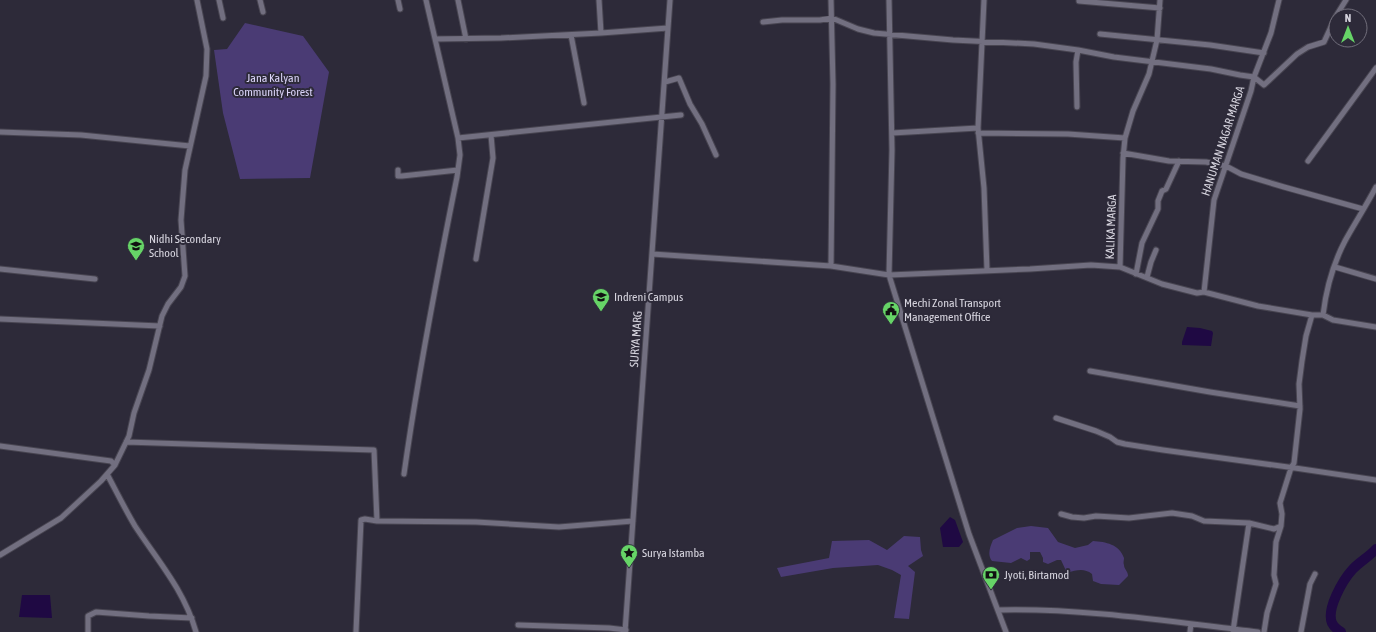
<svg xmlns="http://www.w3.org/2000/svg" width="1376" height="632" font-family="'Asap Condensed',sans-serif">
  <style>
    .green { fill: #4a3b74 }
    .water { fill: #1f0943 }
    .lines { fill: none; stroke-linecap: round; stroke-linejoin: round }
    .river { stroke: #1f0943; stroke-width: 10 }
    .minor-casing { stroke: #484551; stroke-width: 7 }
    .minor { stroke: #726f80; stroke-width: 5 }
    .labels { text-anchor: middle; dominant-baseline: central; stroke-width: 4; stroke-linejoin: round; paint-order: stroke }
    .park-label { font-size: 12px; fill: #dbd4f9; stroke: #2d2a39 }
    .street-label { font-size: 12px; fill: #d6d4de; stroke: #2d2a39 }
    .poi-label { font-size: 12px; fill: #d6d4de; stroke: #2d2a39; text-anchor: start }
  </style>
  <rect width="100%" height="100%" fill="#2d2a39"/>
  <path class="green" d="M245,23L303,36L329,72L310,178L240,179L223,113L214,50L227,49Z
    M1031,526L1048,528L1058,542L1075,548L1088,545L1093,541C1106,542 1119,544 1124,558C1124,561 1123,562 1124,565C1124,569 1128,571 1128,576L1119,585L1101,584L1093,581L1092,574C1084,568 1077,570 1067,573L1061,560H1057L1048,564L1043,562V558L1040,552H1030V559L1027,561L1021,558L1011,563L992,561C987,555 990,547 993,540L1017,528Z
    M904,536L920,537L921,550L923,556L908,566L915,572L909,619L894,618L901,575L892,570L878,565L833,568L781,577L777,568L829,558L832,541L869,540L887,550Z"/>
  <path class="water" d="M1187,327L1200,328L1212,331L1213,333L1211,346L1182,345V342Z
    M950,517L955,520L963,542L959,547H943L940,528Z
    M22,595H50L52,618L19,617Z"/>
  <g class="lines">
    <path class="river" d="M1341,632C1338,630 1334,627 1332,623C1326,609 1343,580 1352,570C1359,562 1369,557 1376,549"/>
    <defs>
      <path id="minor" d="M219,0L223,18
        M260,0L263,12
        M398,0L400,9
        M458,0L466,39
        M599,0L601,33
        M889,0L892,150L889,275L969,534L1006,632
        M984,0L978,128L984,188L987,270
        M1160,0L1157,40L1152,61L1149,74L1133,111L1125,138L1123,158L1120,267L1162,284L1197,293L1204,292L1258,306L1312,315H1323L1333,320L1376,327
        M1079,1L1160,8
        M1336,16L1346,0
        M763,22L782,20H820L832,18L858,29L874,33L953,40L1034,44L1078,50L1114,57L1211,69L1240,75L1254,77L1264,85L1297,54L1308,47L1324,42L1336,16
        M1100,34L1210,45L1264,53
        M571,35L584,103
        M435,39L501,38L601,33L668,28
        M665,82L679,78L690,104L702,124L716,155
        M1077,107L1076,62L1078,50
        M0,132L81,135L190,146
        M892,133L978,128
        M978,133L1068,134L1125,138
        M458,138L681,115
        M1123,153L1169,161L1206,162L1226,166L1241,174L1284,187L1363,209
        M1308,161L1376,68
        M398,170V176H402L458,170
        M652,254L831,266L889,275L1030,269L1091,265L1120,267
        M476,259L493,158L491,135
        M831,266L833,84L831,0
        M1335,267L1376,279
        M0,269L95,279
        M1136,274L1142,243L1158,209V201L1162,191L1166,189L1179,161
        M1147,277L1151,262L1156,250
        M1204,292L1214,200L1251,91L1254,77L1271,33L1279,0
        M1323,315C1326,290 1333,264 1345,241C1355,223 1366,206 1376,187
        M0,319L160,326
        M1090,371L1210,392L1300,406
        M1056,418L1096,431L1110,437L1117,442L1125,444L1163,450L1295,468L1376,480
        M126,442L374,450L377,521
        M0,446L111,461L115,465
        M107,474C116,491 125,509 135,526C158,561 184,590 196,632
        M404,474C418,374 437,276 457,177L460,155L458,138L426,0
        M1061,514L1072,517L1084,518L1096,516L1129,518L1172,513L1192,516L1204,521L1249,523L1274,529L1281,526L1282,514L1280,503L1291,468L1294,463L1300,409L1299,384L1302,361L1306,336L1312,315
        M0,555L61,518L101,481L115,465L129,436L134,413L149,370L162,316L168,304L181,287L185,276L181,220L185,170L206,76L207,49L197,0
        M998,610C1085,608 1172,622 1258,632
        M518,625L609,628L626,630
        M1233,631L1249,523
        M88,632V616L96,612L149,616L192,618
        M356,632L361,520L365,519L377,521L476,522L559,527L633,521
        M625,632L670,0
        M1190,632L1191,624
        M1264,632L1267,613L1276,584L1274,575L1276,542L1281,526
        M1301,632L1310,584L1315,574"/>
    </defs>
    <use href="#minor" class="minor-casing"/>
    <use href="#minor" class="minor"/>
  </g>
  <defs>
    <symbol id="school-pin" viewBox="-11 -11 22 30"><path d="M0 17L-7.5 6A9.5 9.5 0 1 1 7.5 6Z" fill="#66d467" stroke="#2d2a39"/><path d="M0-5L7-2L0 1L-7-2ZM-4 1L0 2.5L4 1V4Q0 6-4 4Z" fill="#111"/></symbol>
    <symbol id="university-pin" viewBox="-11 -11 22 30"><path d="M0 17L-7.5 6A9.5 9.5 0 1 1 7.5 6Z" fill="#66d467" stroke="#2d2a39"/><path d="M0-5L7-2L0 1L-7-2ZM-4 1L0 2.5L4 1V4Q0 6-4 4Z" fill="#111"/></symbol>
    <symbol id="civic-pin" viewBox="-11 -11 22 30"><path d="M0 17L-7.5 6A9.5 9.5 0 1 1 7.5 6Z" fill="#66d467" stroke="#2d2a39"/><path d="M-.6-6.5H3V-4.5H.6V-3L4-1V1h2V6H-6V1h2V-1L-.6-3ZM-1.2 2.5V6h2.4V2.5Z" fill="#111"/></symbol>
    <symbol id="sight-pin" viewBox="-11 -11 22 30"><path d="M0 17L-7.5 6A9.5 9.5 0 1 1 7.5 6Z" fill="#66d467" stroke="#2d2a39"/><path d="M0-6L1.8-2.2L6-1.7L2.9 1.2L3.7 5.4L0 3.3L-3.7 5.4L-2.9 1.2L-6-1.7L-1.8-2.2Z" fill="#111"/></symbol>
    <symbol id="bank-pin" viewBox="-11 -11 22 30"><path d="M0 17L-7.5 6A9.5 9.5 0 1 1 7.5 6Z" fill="#66d467" stroke="#2d2a39"/><path d="M-6-4H6V4H-6ZM0-2.3a2.3 2.3 0 1 0 0 4.6a2.3 2.3 0 1 0 0-4.6Z" fill="#111"/></symbol>
  </defs>
  <g fill-rule="evenodd">
    <use href="#school-pin" x="126" y="236" width="20" height="27"/>
    <use href="#university-pin" x="591" y="287" width="20" height="27"/>
    <use href="#civic-pin" x="881" y="300" width="20" height="27"/>
    <use href="#sight-pin" x="619" y="543" width="20" height="27"/>
    <use href="#bank-pin" x="981" y="565" width="20" height="27"/>
  </g>
  <g class="labels">
    <g class="park-label">
      <text x="273" y="78">Jana Kalyan<tspan x="273" dy="14">Community Forest</tspan></text>
    </g>
    <g class="street-label">
      <text transform="translate(1223 141) rotate(-72)">HANUMAN NAGAR MARGA</text>
      <text transform="translate(1111 227) rotate(-88)">KALIKA MARGA</text>
      <text transform="translate(636 339) rotate(-86)">SURYA MARG</text>
    </g>
    <g class="poi-label">
      <text x="149" y="239">Nidhi Secondary<tspan x="149" dy="14">School</tspan></text>
      <text x="614" y="297">Indreni Campus</text>
      <text x="904" y="303">Mechi Zonal Transport<tspan x="904" dy="14">Management Office</tspan></text>
      <text x="642" y="553">Surya Istamba</text>
      <text x="1004" y="575">Jyoti, Birtamod</text>
    </g>
  </g>
  <g transform="translate(1348 28)"><circle r="19" fill="#2d2a39" stroke="#716e7b"/>
  <path d="M0-3L7 15L0 10L-7 15Z" fill="#66d467"/>
  <text y="-6" font-size="11" font-weight="bold" text-anchor="middle" fill="#d6d4de">N</text>
  </g>
</svg>
